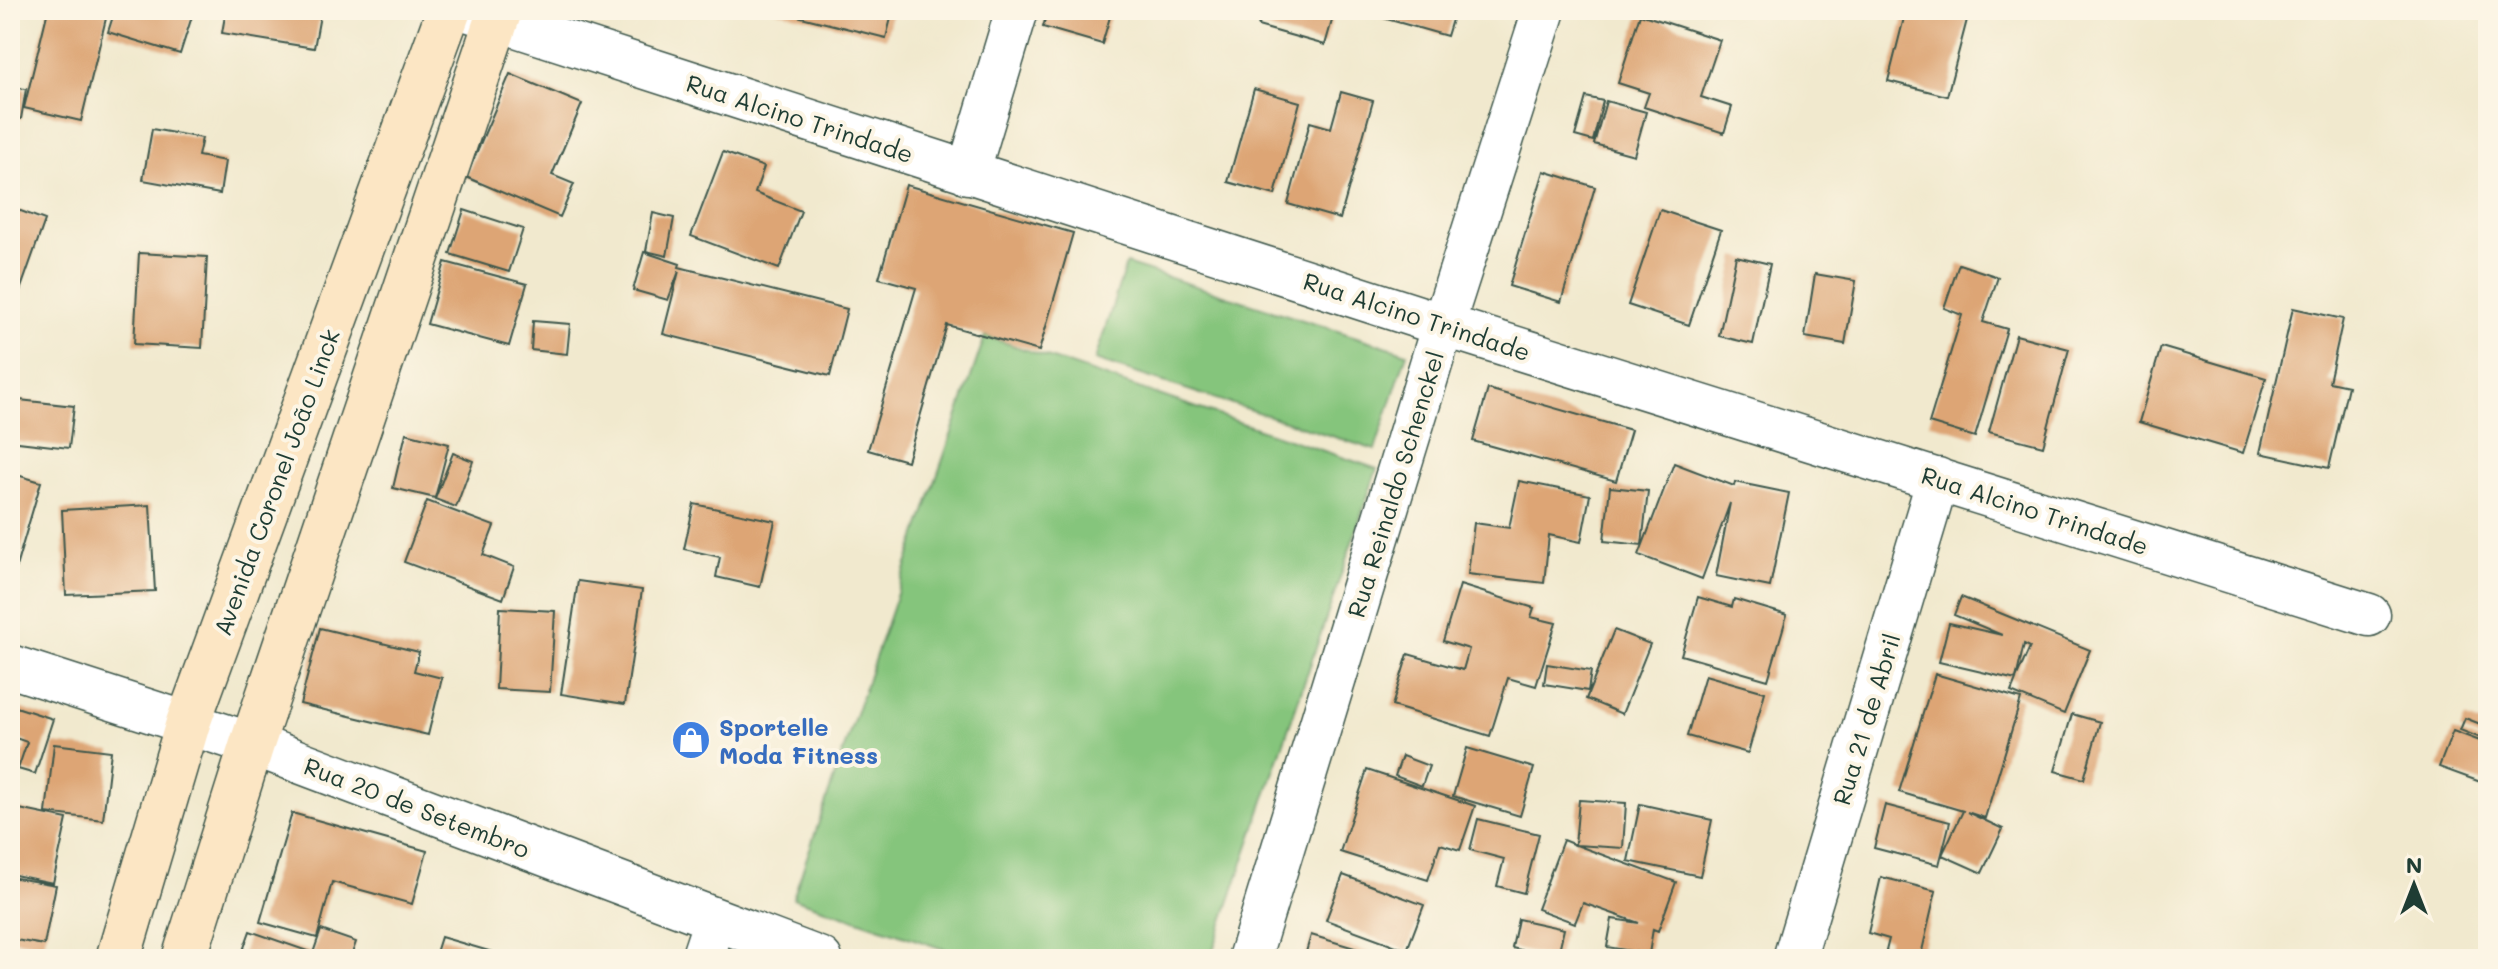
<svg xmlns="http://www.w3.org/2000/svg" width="2498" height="969" font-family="Mali,sans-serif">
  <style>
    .green { fill: #85c57c; stroke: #528158; stroke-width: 2 }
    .building { fill: #dda575; fill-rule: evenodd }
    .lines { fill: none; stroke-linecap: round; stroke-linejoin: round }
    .minor-casing { stroke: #3e574b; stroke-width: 45 }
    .secondary-casing { stroke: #3e574b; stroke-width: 47 }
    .minor { stroke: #fff; stroke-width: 42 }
    .secondary { stroke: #fce6c4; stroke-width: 44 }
    .labels { text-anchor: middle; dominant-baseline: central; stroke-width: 8; stroke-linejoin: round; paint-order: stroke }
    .street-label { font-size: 24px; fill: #1f3d34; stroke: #fcf5e5 }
    .shop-label { font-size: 24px; font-weight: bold; fill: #366cbe; stroke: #fcf5e5; text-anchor: start }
  </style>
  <rect width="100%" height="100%" fill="#fcf5e5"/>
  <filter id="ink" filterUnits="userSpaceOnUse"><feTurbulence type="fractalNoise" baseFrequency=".0125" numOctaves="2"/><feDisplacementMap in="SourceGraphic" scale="16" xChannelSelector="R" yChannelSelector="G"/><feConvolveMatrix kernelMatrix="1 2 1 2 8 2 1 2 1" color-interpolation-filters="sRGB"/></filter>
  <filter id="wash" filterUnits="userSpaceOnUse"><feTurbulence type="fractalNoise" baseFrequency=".006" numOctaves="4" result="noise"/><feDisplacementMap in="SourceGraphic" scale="32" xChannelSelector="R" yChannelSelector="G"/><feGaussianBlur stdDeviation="1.8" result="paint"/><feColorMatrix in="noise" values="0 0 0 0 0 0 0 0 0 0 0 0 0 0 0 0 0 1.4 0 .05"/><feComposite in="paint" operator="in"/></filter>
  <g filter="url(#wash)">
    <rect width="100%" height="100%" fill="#f1e9ce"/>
    <path class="green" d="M1126,264L1407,353L1375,450L1095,360Z
      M985,336L1377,469L1210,959H973L793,898Z"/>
    <g id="blocks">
      <path class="building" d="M10,10H21L14,51L10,50Z
        M48,10H108L81,121L24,108Z
        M115,10H194L180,54L108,32Z
        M226,10H321L314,48L222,33Z
        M773,10H893L886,38Z
        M1048,10H1112L1102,44L1043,27Z
        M1262,10H1335L1325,45L1258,26Z
        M1355,10H1455L1447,36Z
        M1906,10H1944L1968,16L1947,96L1888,81Z
        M1640,14L1720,40L1701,97L1732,107L1724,133L1644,107L1649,93L1618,83Z
        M510,74L582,104L552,175L574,184L560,217L466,177Z
        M10,87L26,89L21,119L10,118Z
        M1254,89L1300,102L1275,195L1228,182Z
        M1341,92L1373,101L1340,219L1288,204L1310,122L1331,128Z
        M1586,97L1603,101L1593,141L1575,136Z
        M1606,101L1646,112L1634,155L1594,144Z
        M152,129L202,138L198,156L225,161L220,194L143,180Z
        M723,152L764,167L755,193L801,211L779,269L691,236Z
        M1544,171L1595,187L1561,302L1509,286Z
        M906,185L1073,233L1039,351L947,325L907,461L868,450L916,288L879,278Z
        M10,207L45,220L16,302L10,300Z
        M464,210L523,229L509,272L450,254Z
        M1660,210L1721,230L1689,325L1628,305Z
        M653,213L674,218L667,256L646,251Z
        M644,252L680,264L679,267L847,309L830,376L663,334L679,271L668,300L633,290Z
        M139,253L207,257L202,348L134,344Z
        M1736,256L1770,264L1753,344L1719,336Z
        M445,262L527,284L509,346L427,324Z
        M1959,264L1998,277L1983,322L2007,329L1975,437L1929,423L1962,315L1944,308Z
        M1815,274L1856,281L1845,344L1805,337Z
        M2293,308L2343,319L2329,382L2348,386L2329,468L2260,453Z
        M533,321L570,324L567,354L531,350Z
        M2016,335L2069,349L2043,446L1989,432Z
        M2161,347L2266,378L2243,453L2139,422Z
        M1488,389L1631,430L1616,481L1473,441Z
        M10,399L74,406L69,448L10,441Z
        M406,433L449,444L435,498L393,488Z
        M453,453L473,461L456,507L435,499Z
        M1674,463L1734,486L1735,482L1789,493L1770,587L1716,576L1730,503L1702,579L1639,555Z
        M10,473L41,482L11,584H10Z
        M1519,481L1590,495L1581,542L1549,535L1544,583L1468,574L1474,523L1509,528Z
        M1610,487L1648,491L1642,545L1604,541Z
        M427,501L494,526L483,555L514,567L503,599L404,562Z
        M694,504L775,521L760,587L716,577L720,557L684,549Z
        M150,505L155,591L66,595L62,510Z
        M578,581L642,590L625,704L561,694Z
        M1460,585L1534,608L1531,617L1556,623L1536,686L1508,678L1490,736L1392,706L1408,654L1463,670L1469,649L1443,641Z
        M1698,597L1732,607L1734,599L1787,615L1768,680L1681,655Z
        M1961,597L2090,650L2064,714L2011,692L2016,680L1939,662L1949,623L2002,635L1954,615ZM2024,644L2030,647L2016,679Z
        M500,608L555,611L550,692L496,689Z
        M320,628L419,652L414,671L442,678L428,735L300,704Z
        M1614,630L1650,644L1622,714L1586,699Z
        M1547,664L1591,671L1588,691L1544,684Z
        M1935,674L2021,699L1985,818L1967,812L2003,829L1982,873L1942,855L1963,811L1899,792Z
        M1705,675L1765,692L1748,753L1687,736Z
        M10,705L53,719L35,774L18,769L27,742L10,736Z
        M2072,714L2100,722L2084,779L2055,771Z
        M2465,718L2488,727V741L2460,730Z
        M2453,731L2488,744L2486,784L2439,767Z
        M54,744L111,751L103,820L46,813Z
        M1467,748L1534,768L1520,816L1453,796Z
        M1402,756L1429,766L1422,786L1395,776Z
        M1367,770L1475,806L1460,850L1440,844L1428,880L1340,852Z
        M1579,800L1626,803L1623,848L1576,845L1676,882L1658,931L1653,929L1649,954L1607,947L1612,919L1639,923L1583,903L1575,923L1537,909L1563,840L1575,845Z
        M1640,804L1712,820L1700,876L1628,861Z
        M1885,805L1950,822L1939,865L1874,848Z
        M10,807L67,819L53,883L10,874Z
        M292,813L427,851L412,904L332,882L317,938L260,922Z
        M1478,819L1539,834L1524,893L1497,886L1504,859L1470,850Z
        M1343,875L1424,905L1407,950L1326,920Z
        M10,877L56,885L44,945L10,939Z
        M1881,877L1936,891L1922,951L1950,959H1884L1889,939L1868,933Z
        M1518,919L1564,929L1557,959L1512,948Z
        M321,930L356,942L350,959H240L250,931L313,953Z
        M1311,935L1388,958V959H1304Z
        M441,937L513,958V959H434Z"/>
    </g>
  </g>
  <g filter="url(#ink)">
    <use href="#blocks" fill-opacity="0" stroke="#3e574b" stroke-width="2"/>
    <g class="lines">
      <defs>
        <path id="minor" d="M467,10L1443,325L2369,615
          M968,173L1017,10
          M10,666L252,744L821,959
          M702,959L715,920
          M1249,959L1443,325L1544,10
          M1794,959L1938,479"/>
        <path id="secondary" d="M118,959L188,723L449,10
          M184,959L252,744L500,10"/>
      </defs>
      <use href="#minor" class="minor-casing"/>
      <use href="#secondary" class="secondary-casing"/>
      <use href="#minor" class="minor"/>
      <use href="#secondary" class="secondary"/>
    </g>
  </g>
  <defs>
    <symbol id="shop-disc" viewBox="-11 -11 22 22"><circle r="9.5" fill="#3f7fe0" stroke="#fcf5e5"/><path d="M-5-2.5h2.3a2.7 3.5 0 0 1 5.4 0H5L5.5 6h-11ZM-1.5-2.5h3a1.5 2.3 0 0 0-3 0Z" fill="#fff"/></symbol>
  </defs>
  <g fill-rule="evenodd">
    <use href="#shop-disc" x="669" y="718" width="44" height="44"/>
  </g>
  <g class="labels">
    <g class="street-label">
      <text transform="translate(800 118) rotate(18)">Rua Alcino Trindade</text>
      <text transform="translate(1417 316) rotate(18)">Rua Alcino Trindade</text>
      <text transform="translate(276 482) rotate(-70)">Avenida Coronel João Linck</text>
      <text transform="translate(1395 484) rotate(-73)">Rua Reinaldo Schenckel</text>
      <text transform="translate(2035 510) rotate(18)">Rua Alcino Trindade</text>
      <text transform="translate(1866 719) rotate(-73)">Rua 21 de Abril</text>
      <text transform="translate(417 807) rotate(21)">Rua 20 de Setembro</text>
    </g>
    <g class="shop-label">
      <text x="719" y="726">Sportelle<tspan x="719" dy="28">Moda Fitness</tspan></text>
    </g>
  </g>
  <rect width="2498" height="969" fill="none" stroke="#fcf5e5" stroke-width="40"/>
  <g transform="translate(2414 885)" stroke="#fcf5e5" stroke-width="6" paint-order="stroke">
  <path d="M0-6L14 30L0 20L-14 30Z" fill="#1f3d34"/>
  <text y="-12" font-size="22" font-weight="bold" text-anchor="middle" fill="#1f3d34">N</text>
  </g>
</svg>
